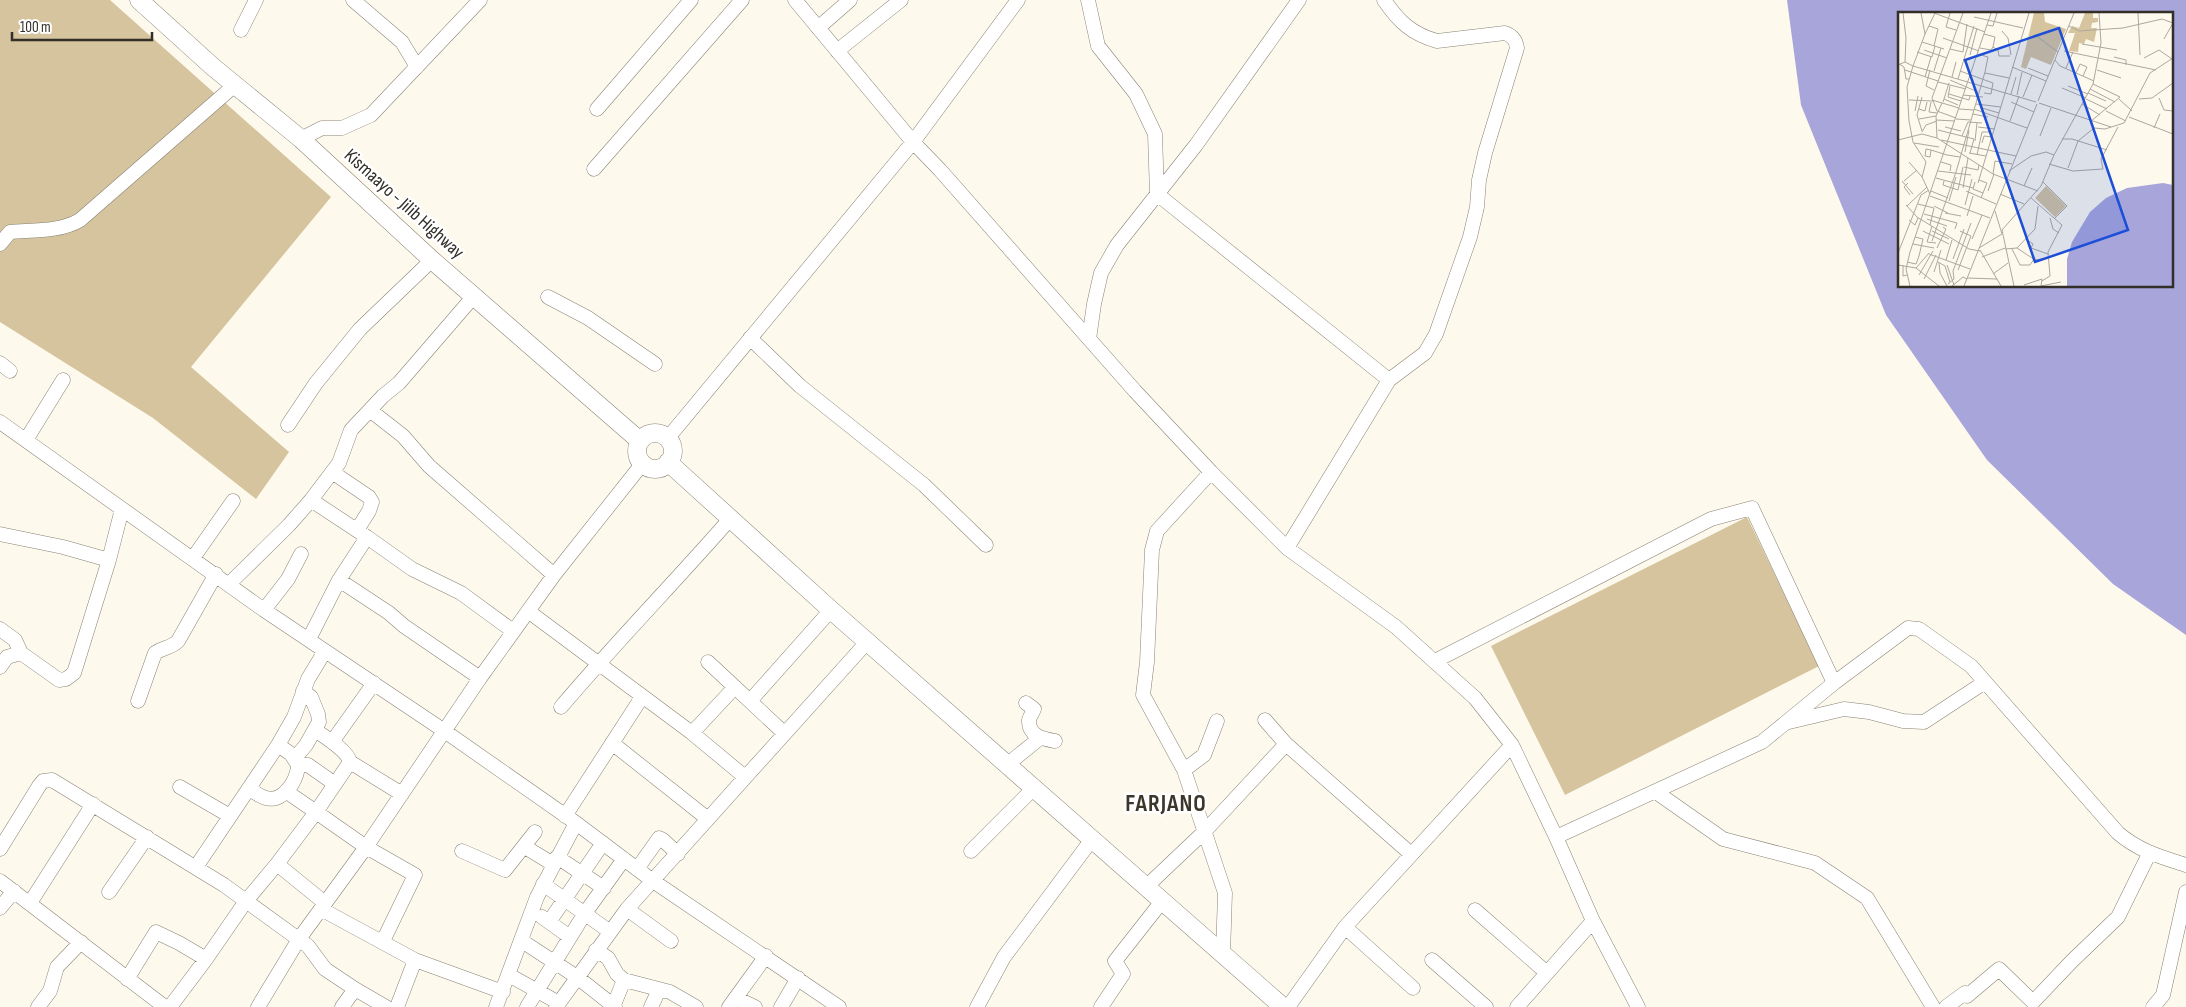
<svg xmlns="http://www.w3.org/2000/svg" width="2186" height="1007" font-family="'Sofia Sans Condensed',sans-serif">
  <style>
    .green { fill: #d5c49d }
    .water { fill: #a8a5da; fill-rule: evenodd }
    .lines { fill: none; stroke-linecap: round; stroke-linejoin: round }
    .minor-casing { stroke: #898376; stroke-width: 15 }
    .major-casing { stroke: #898376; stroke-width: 19 }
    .minor { stroke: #fff; stroke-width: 14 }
    .major { stroke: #fff; stroke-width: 18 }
    .labels { text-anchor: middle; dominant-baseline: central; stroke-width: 5; stroke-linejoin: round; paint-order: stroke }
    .street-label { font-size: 19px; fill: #322f29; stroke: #fff }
    .district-label { font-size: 24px; font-weight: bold; letter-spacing: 1px; fill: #3c372b; stroke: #fff }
    .inset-road { fill: none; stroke: #aca89f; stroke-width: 1 }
    .view { fill: #1d4ed8; fill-opacity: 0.15; stroke: #1d4ed8; stroke-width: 2.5 }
    .inset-edge { fill: none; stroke: #322f29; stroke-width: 2.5 }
  </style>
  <rect width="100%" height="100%" fill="#fef9ed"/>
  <path class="green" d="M0,0H110L331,197L191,367L289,452L256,499L153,418L0,322Z
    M1747,517L1819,666L1565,795L1491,646Z"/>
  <path class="water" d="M1787,0H2186V635L2113,584L1987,460L1886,315L1801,105ZM1900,14H2172V286H1900Z"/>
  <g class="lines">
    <defs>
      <path id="minor" d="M353,0L402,42L417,67
        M795,0L913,142L940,170L1135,391L1211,472L1287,548L1396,627L1475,698L1512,745L1556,837L1593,921L1638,1007
        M1088,0L1098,46L1136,94L1155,134L1157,194L1389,380
        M818,28L850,0
        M241,30L256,0
        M837,51L901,0
        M597,109L691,0
        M301,139L322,128H342L371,115L480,0
        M594,169L742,0
        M0,244L10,232C33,230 60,232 80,220L235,85
        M548,297L588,318L655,364
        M750,338L800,386L924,485L986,545
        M1089,339L1094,304L1101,273L1117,245L1196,145L1299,0
        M0,363L10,371
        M371,411L403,436L429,466L554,575
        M0,422L264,610L443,730L576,823L653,881L839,1007
        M288,425L316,383L360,329L432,260
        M667,439L913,142L1018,0
        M26,440L63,380
        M332,472L369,497L372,502L369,511L357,530
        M1211,472L1157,531L1152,550L1147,662L1143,695L1184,770L1225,893L1223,954
        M311,500L367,537L412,569L461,593L513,631
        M0,534L63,547L109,560L122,509
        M1287,548L1389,380L1425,353L1436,334L1470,237L1477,207L1479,180L1485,153L1517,48C1516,40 1513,36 1505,33L1437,41C1412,34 1399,22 1384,0
        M193,558L233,501
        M339,580L389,613L404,626L480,678
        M229,584L289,525L311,500L339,463L351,430L383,396L399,383L474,296
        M264,610L288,579L301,554
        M528,611L692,733L745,777
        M0,629L15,640L21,653
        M309,639L339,580L367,537
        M1435,661L1711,519L1752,508L1834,683
        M708,662L784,733
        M0,667L7,657L21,653L59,680L66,679L74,673L109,560
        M138,701L155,653C164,647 171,648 178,641L216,574
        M750,701L831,610
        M1026,703L1034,709C1033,712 1030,716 1029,720C1028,736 1043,739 1055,741
        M561,707C615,643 674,583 730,519
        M1265,720L1286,744L1411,854
        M1789,722L1844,709L1869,712L1903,721L1924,722L1985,682
        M692,733L735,687
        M332,742L374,683
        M612,743L708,819
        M295,758L306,745L319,722L318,714L311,697L303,691
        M350,762L402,794
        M1008,764L1040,738
        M298,765H308L335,784
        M1184,770L1204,755L1217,721
        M180,787L230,816
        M249,788C267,803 279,803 292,784C296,777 298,772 298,765L291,754L278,745
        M287,792L316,812L350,762C348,751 325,737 315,730
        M1656,792L1723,839L1815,863L1867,898L1933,1007
        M565,816L642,697
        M1556,837L1762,742L1834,683L1908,628L1919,629L1971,666L2118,833C2139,851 2161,857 2186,865
        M525,847L553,864
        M0,849L39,786L43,781L52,780L224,885L308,946L325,969L355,989L386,1007
        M462,851L505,870L535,832
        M971,851L1035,787
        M557,857L604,888
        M277,864L325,903
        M196,867L278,745L294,717L308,679L325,651
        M637,869L659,838L663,840L678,854
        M0,881L165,1007
        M543,884L609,931
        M1147,886L1204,832L1286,744
        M109,892L147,837
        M30,903L93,804
        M0,908L14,891
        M321,909L415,960L503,992
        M627,909L671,941
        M1475,910L1547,973
        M542,917L570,937
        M549,922L603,843
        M1345,927L1413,988
        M522,941L577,977L615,1007
        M596,950L608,958L617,974L624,980L670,992L696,1007
        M1432,960L1486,1007
        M509,975L559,1003
        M127,979L156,932L179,943L206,959
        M736,998L755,1007
        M38,1007L50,991L57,967L81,942
        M170,1007L206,959L246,901L277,864L316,812L366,847L415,875L383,941
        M258,1007L299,939L366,847L480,678L554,575L643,463
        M342,1007L355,989
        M397,1007L415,960
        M496,1007L537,897L576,823
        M527,1007L585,913L624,859
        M556,1007L627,909L868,641
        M613,1007L624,980
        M651,1007L659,990
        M729,1007L766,956
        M781,1007L798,978
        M977,1007L1004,957L1093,838
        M1101,1007L1123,974L1115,961L1163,900
        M1288,1007L1345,927L1512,745
        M1517,1007L1593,921
        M1946,1007L1965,993L1967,996L1999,969L2033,1002L2072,961L2118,917L2149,854
        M2153,1007L2163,995L2186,892"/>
      <path id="major" d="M139,0L213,67L301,139L432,260L640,441
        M637 451a18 18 0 1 1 36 0a18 18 0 1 1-36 0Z
        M668,462L831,610L1283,1007"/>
    </defs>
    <use href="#minor" class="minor-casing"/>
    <use href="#major" class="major-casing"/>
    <use href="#minor" class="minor"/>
    <use href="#major" class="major"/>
  </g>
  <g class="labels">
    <g class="street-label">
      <text transform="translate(404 204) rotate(42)">Kismaayo - Jilib Highway</text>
    </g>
    <g class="district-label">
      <text x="1166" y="803">FARJANO</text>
    </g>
  </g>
  <g transform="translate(1898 12)">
    <rect width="275" height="275" fill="#fef9ed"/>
    <path d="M136,1H146L147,10L168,17L153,53L133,45L128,57L123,55ZM187,1H195V6H200V10L194,11L193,16H199L196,30L188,27L186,32L181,31L180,40L171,39L177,21H170L174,14L181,16ZM148,174L168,194L157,205L137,186Z" fill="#d5c49d"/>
    <path d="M265,171L275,173V274H169V247L174,230L192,200L208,186L229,176Z" fill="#a8a5da"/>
    <path class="inset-road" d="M5,1L8,26L7,50M36,1L87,20M52,1L48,15L58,18M240,1L242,43M76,5L125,16M89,13L95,14L99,1M31,14L40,17L36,34M171,14L181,19L225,16L264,7L275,11M104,19L110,26L113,43M27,22L37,1M86,22L97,25L95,35M137,23L160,40M45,26L81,39M266,27L275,11M24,30L46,37M184,32L219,38M82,36L93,38L95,35L100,38L101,44H112M52,37L65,40L69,12M26,38L49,46M166,39L258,58M19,40L34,45L37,34M72,43L79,16M216,45L228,48V53M246,46L261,38L274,47M157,48L162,54L196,69M1,52L6,55L8,67H11M0,53L7,50L15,54L27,22L23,1M114,55L148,69M130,56L150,64M168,56L175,40M7,58L40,69M32,58L28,74L36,78M199,58L223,66M36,59L43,36M62,59L95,71L93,82L86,81M87,61L111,66M178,61L182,52L189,55L185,64M27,65L33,45M54,65L58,50M60,67L76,14M52,68L80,80M40,70L68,77M52,74L50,85L63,89M170,74L190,82M164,76L188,86M192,77L217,90M190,81L208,89M51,82L71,88L72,84M113,82L118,65M65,83L85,85M119,83L124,60M24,85L19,103L24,119M125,85L134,63M261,86L266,98L275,99M46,87L60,93M188,87L209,97M221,87L234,99M241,87L254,86L275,71M11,88L35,89M34,88L61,96M140,89L176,1M33,90L31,100L39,101M45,90L51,71M113,90L136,100M141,91L213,115M78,92L103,95M184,92L202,103M84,96L101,101M21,97L27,99L29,90M61,97L76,98M76,97L129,116M17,99L20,84M208,99L228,109M75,102L90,105M231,105L275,122M58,106L39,99L34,86L65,1M21,107L38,104M58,107L73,108M38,108L57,109M112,109L121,84M192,110L222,85L195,72M47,115L63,119M80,115L97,117M256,116L262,102M40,118L76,127L72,141M24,120L28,113L39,109M64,124L70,110L84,111M142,124L153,96M39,126L38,104L44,91M164,127H174L209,138M0,128L24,122L39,126L95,162L140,179M43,128L118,144M77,129L79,111M16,131L41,135M84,131L86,124L94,125M33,138L32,145L27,144L28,137L33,138L49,143L62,145M67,140L71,118M71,141L88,144M79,143L84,120H91M11,150L24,165M43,150L53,153L52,159M151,152L175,159L205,157L203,147L220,115M66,155L80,158L81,153M170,156L180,129L196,116L207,117L226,111L252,61L275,46M40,159L73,163M111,159L133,144L148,140L156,143M95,162L97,149L114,152M38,166L75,176M81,168L89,171L83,186M4,169L15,182M6,169L19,158M46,169L45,173L60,178L65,155M77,170L75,177L85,181M145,170L169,194L156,207M10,171L6,175L12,183M80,171L131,1M126,174L134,156M65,176L70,146M33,179L50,186M68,179L98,192M90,179L96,162M32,182L24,165L28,150L15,130L11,109L9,75L15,54L138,90M102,182L126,192M32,184L92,206M133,186L164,213L150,240L152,264L144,269M51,189L58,165M20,192L36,196L32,213M8,193L19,205L71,237L82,239M67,193L74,167M9,194L29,175M36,194L50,201M47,201L63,204M26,202L59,211L57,217M69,204L75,184M152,206L155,217L161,221M29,207L49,214M11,208L17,213L20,206M34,214L29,230L38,231M25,219L51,232M34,219L51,227M74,227L84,203M128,227L135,232L133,236L150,242M34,229L58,160L87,60L90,45L80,42M15,232L36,236M39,236L48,217L45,215M81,236L104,222L97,199M119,236L137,248L150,246M107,237L119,236L137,217L140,194M114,237L122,253H132L136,247M82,238L103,274M0,241L23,183L31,178M31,242L72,257M84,245L107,236M55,247L66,217M48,248L54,228M9,250L18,252L21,244L25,227L17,225M40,250L47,254L52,270M41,251L42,261L49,274M0,253L18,256L41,274M5,253V264L9,263M49,253L56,273M18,256L31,241M60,258L73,224L62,219M36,260L43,238M95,262L110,251M21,263L35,239M69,266L99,267M26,267L38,243M50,272L56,267L55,259L73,211M126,273L144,267L143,274M12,274L8,257L12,240L93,1M54,274L65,265L69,267M66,274L139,92M116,274L104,218L143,174L156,143L195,72L203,31L201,1M143,274L163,270"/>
    <path class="view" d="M161,16L230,218L137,250L67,48Z"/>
    <rect width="275" height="275" class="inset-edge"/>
  </g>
  <path d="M12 32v8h140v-8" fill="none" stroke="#322f29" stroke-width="2.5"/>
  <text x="20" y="32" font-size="15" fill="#322f29" stroke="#ffffff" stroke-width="4" paint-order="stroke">100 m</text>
</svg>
